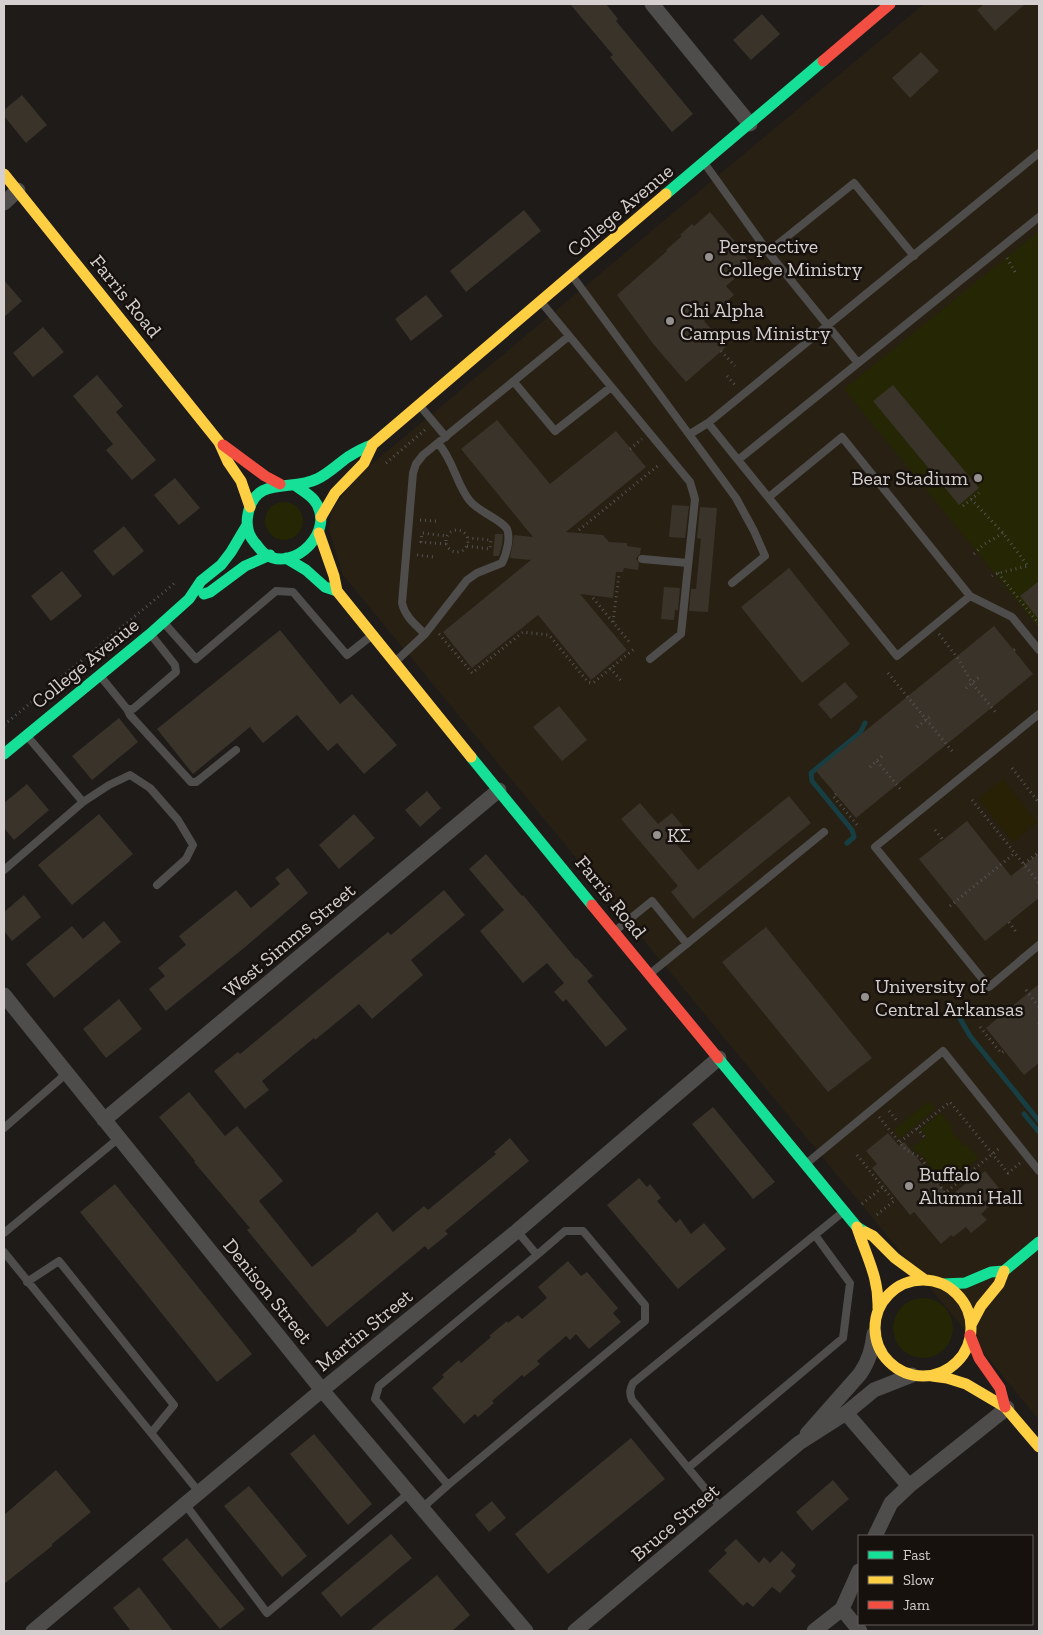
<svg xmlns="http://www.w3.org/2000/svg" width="1043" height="1635" font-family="'Zilla Slab',serif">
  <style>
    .education { fill: #282012 }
    .green { fill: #252604 }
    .sand { fill: #282105 }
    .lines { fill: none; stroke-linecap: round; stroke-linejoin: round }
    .stream { stroke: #173e43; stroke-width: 5 }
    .building { fill: #3a332a }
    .path { stroke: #545353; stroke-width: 3; stroke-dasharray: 1 4; stroke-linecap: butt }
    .lane { stroke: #4e4d4c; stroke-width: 8 }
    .street { stroke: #4e4d4c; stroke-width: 15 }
    .fast { stroke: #16e098; stroke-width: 11 }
    .slow { stroke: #ffcf43; stroke-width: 11 }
    .jam { stroke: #f24e42; stroke-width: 11 }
    .poi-dot { fill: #95918f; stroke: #17110e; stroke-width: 2 }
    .labels { text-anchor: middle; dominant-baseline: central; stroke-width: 5; stroke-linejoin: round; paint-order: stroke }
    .street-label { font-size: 20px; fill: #d5d0cf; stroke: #17110e }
    .poi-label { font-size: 20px; fill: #d5d0cf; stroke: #17110e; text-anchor: start }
  </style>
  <rect width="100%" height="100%" fill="#1e1b19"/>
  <path class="education" d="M924,4H1039V1420L343,575L329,530L332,510L355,478Z"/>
  <path class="green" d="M1039,231V628L844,389Z
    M265 521a19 19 0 1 1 38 0a19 19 0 1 1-38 0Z
    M929,1101L935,1109L900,1138L894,1130Z
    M941,1113L953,1127L951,1130L964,1146L966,1144L979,1158L958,1175L952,1168L938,1179L925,1158L912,1148L927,1137L920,1129Z
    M893 1328a30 30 0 1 1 60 0a30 30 0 1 1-60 0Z"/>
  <path class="sand" d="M1003,779L1037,822L1013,842L978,799Z"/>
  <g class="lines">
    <path class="stream" d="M847,843L854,837L852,830L812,781L811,773L860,733L865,723
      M954,1008L970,1036L1039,1121
      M1024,1114L1039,1132"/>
  </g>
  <path class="building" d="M570,4H606L618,19L616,21L693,114L672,132L610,57L613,55Z
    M984,4H1025L995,31L977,10Z
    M762,14L780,34L751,60L733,40Z
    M921,52L939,71L910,98L892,78Z
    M22,95L47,125L26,143L4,116V110Z
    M524,210L541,231L466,292L450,271Z
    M710,212L738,245L737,247L752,264L726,286L734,295L704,321L727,346L686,382L654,345L617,295L667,251L666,250L682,236L680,235L692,224L694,226Z
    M4,280L22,301L4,317Z
    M426,295L443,316L411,341L395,319Z
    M43,327L64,352L33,377L13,353Z
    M97,375L123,406L116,412L156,460L132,480L106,450L113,444L73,396Z
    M893,385L979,488L959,505L873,401Z
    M497,420L550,484L616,431L646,467L566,532L603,535L609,542L627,543V546L641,548L640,554L636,558L639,564L638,570L624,568L623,572H616L613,598L580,594L627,650L591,680L538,615L472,668L443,632L531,560L510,558L514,535L533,537L461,449Z
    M175,478L200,508L179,525L154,495Z
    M672,505L689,506L685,538L669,537Z
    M700,507L717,508L708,612L689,611L691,589H696L701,539L697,538Z
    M124,526L144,551L113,576L93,551Z
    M495,534H503L502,545L499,556H493Z
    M789,568L850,644L802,683L741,607Z
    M62,571L82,596L51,621L31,596Z
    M1039,581V620L1020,596Z
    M664,587L680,588L678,610H675L674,620L661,619Z
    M994,626L1033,674L856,818L816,771Z
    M280,630L340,704L352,694L397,745L364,774L337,743L328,751L297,715L263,743L250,727L193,774L157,729Z
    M845,682L858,697L831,719L818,704Z
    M559,706L587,740L562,761L533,727Z
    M119,718L138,742L92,780L72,756Z
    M27,784L49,810L14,840L4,828V803Z
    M427,791L441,808L420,827L405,810Z
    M789,796L811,823L693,919L671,892L678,886L621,819L640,803L658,824L672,813L685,829L673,840L698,870Z
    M99,814L133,854L72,905L38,865Z
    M354,814L375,838L339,869L319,845Z
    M967,821L1011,876L1039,853V898L985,941L919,859Z
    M486,854L522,896L523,895L576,959L577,958L593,976L587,981L627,1029L606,1047L566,999L563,1002L554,992L564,983L547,963L523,983L480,931L504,910L469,869Z
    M288,868L308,893L244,948L166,1011L149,989L165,976L158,968L186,945L179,936L236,890L251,908L280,884L275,878Z
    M444,890L465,915L411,960L423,975L372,1019L359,1004L315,1040L314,1038L262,1081L269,1090L245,1109L214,1071L238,1052L240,1054L388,932L391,935Z
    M24,895L41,917L12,941L4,931V912Z
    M104,921L121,942L54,998L26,964L72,926L83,939Z
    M766,927L872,1058L828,1092L722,962Z
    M1039,984V1063L1024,1075L986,1028Z
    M119,999L142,1029L106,1058L83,1029Z
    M189,1092L225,1136L237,1126L283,1181L259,1201L312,1267L357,1231L356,1230L377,1212L393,1232L424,1206L428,1210L496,1154L494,1152L510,1138L529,1161L445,1231L448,1234L428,1250L425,1246L327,1327L247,1230L250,1228L194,1162L195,1161L159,1117Z
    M713,1107L775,1182L753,1199L692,1124Z
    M888,1133L899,1146L904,1142L949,1197L974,1177L976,1179L985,1171L1003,1193L981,1214L987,1220L971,1233L966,1227L953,1237L951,1235L941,1244L914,1212L910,1215L872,1168L877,1164L866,1151Z
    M639,1178L647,1187L650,1184L661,1198L657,1201L676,1223L680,1219L691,1234L704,1223L726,1249L678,1289L607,1205Z
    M115,1184L252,1354L217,1382L80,1212Z
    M568,1261L581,1276L587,1272L618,1308L613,1313L621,1322L589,1349L576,1334L570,1340L566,1336L537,1361L540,1364L524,1377L522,1375L492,1401L494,1403L478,1417L475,1414L464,1424L432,1388L444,1377L442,1375L459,1360L461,1363L491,1337L489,1336L507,1321L508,1323L518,1315L522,1319L547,1298L538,1287Z
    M314,1434L372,1504L348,1525L290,1454Z
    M631,1438L665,1479L548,1574L515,1534Z
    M56,1470L91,1512L52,1544V1546L4,1584V1515Z
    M833,1480L849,1499L812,1531L796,1512Z
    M249,1486L307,1556L282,1577L224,1506Z
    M492,1501L506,1518L489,1532L475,1515Z
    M391,1534L412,1558L341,1617L321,1593Z
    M187,1538L245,1609L220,1629L162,1559Z
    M736,1539L759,1563L764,1557L770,1563L782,1551L796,1565L791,1571L796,1576L780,1593L772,1587L753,1607L747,1602L743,1606L708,1571L727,1553L724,1550Z
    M437,1575L470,1615L452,1631H369Z
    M139,1587L173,1631H131L113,1608Z"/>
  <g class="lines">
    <path class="path" d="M1007,258L1015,272
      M721,351L735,366
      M727,376L736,386
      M630,449L642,439
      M386,463L426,429
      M971,499L1003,533L1028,566L995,574L992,576
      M963,506L979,493
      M420,520L436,521
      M579,530L660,464
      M446 541a11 11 0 1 1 22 0a11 11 0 1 1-22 0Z
      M446,544L421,542L422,533L447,536
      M467,546L490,549L491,540L468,538
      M974,554L983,545L1003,533
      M417,555L433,557
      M998,573L1039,624
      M593,598L631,644
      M613,622L619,575
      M439,634L472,673L523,632L549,635L588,682L593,683L634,649
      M939,634L959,660L972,683L997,714
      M1014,650L1018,647
      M610,668L623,683
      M888,673L952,751
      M966,688L979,677
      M4,725L176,582
      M917,727L931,716
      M877,761L902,791
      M870,767L883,755
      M1012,768L1039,803
      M836,794L833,796L858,826
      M972,800L1039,883
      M935,830L943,840
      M1024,864L1039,852
      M950,906L1015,853
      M1009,922L1016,932
      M1026,990L1039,1007
      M1039,1024V1023
      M980,1027L1001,1053L1004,1051
      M889,1111L898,1122
      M879,1117L905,1149L921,1158L945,1193L1001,1147
      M917,1128L925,1138
      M900,1142L950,1102L1008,1173L1020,1163
      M857,1155L894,1201L874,1217
      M950,1169L960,1181
      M862,1204L883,1187"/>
    <path class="lane" d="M705,164L768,252L858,363
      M768,252L854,183L914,256
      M573,277L736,498L754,531L765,556L732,583
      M542,303L690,482L695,499L681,634L650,659
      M514,382L555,431L611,387
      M420,406L446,437
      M708,423L897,656L970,596
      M690,434L708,423L1039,153
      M738,460L1039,217
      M769,497L842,437L970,596L1012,617L1039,650
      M642,559L688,563
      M165,624L196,659L276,591L293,592L347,655L371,636
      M425,634C416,625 405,617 402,603L413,473L416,464L423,455L569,336
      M395,662L425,634L467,580L477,573L502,563C506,555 511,538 507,529C502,520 479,512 470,501C456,484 454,461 438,443
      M101,677L127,709H133L176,672L175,665L152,636
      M127,709L130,715L191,782H196L200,779L236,750
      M1039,714L875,847L989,987L1039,945
      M83,802L109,785L130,775L150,788L178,820L193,845L186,859L157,885
      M4,870L83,802L28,737
      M615,931L652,901L687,944
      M651,973L824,832
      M4,1128L67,1073
      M807,1163L943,1051L1039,1171
      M4,1233L119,1138
      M4,1252L199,1492
      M27,1282L59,1261L174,1405L152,1432
      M688,1468L843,1338L850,1283L815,1235
      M448,1485L645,1321V1305L583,1231H565L537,1255
      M185,1504L267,1613L409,1493
      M422,1508L448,1485L375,1399L379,1386L537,1255L517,1231
      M722,1509L632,1400C629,1393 630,1389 633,1383L843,1212"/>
    <path class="street" d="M652,4L750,124
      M4,203L18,190
      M4,995L322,1390L526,1631
      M104,1120L499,790
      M846,1413L909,1486
      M807,1434L860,1374C869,1361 872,1349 874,1334
      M875,1536L891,1503L909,1486L1007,1408
      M842,1609L860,1631
      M33,1631L322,1390L517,1231L719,1058
      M575,1631L799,1443L846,1413L874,1390L912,1375
      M814,1631L842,1609L859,1571"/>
    <path class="fast" d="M666,194L823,61
      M296,486C302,490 310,495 314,500C338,530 293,574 265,554C261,551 258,546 255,543C248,535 246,524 248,514C255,475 292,492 317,479C328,474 338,464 348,457C356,452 363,448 372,445
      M286,558L306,570L325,587L337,591
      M204,594L210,592L245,566L270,555
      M4,754L150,634L189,599L201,581L221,565L231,552L247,525
      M471,757L592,905
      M718,1058L857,1227L865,1232
      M943,1284L965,1283L991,1272L1004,1271L1039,1242"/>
    <path class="slow" d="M4,174L219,442L228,462L241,481L250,507
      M372,445L666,194
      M321,517L335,493L364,463L373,444
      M319,533L334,576L337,591L471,757
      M857,1227C866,1256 879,1277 878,1308
      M865,1232L873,1236L895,1258L925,1280
      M875 1328a48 48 0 1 1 96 0a48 48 0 1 1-96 0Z
      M971,1325L981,1306L999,1284L1004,1271
      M932,1376L947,1378L966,1384L1005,1407L1039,1447"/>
    <path class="jam" d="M823,61L890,4
      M223,445L265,476L280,484
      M592,905L718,1058
      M970,1335L979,1358L1000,1388L1005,1407"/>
  </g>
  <g class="poi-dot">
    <circle cx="709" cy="257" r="5"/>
    <circle cx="670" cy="321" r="5"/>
    <circle cx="978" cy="478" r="5"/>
    <circle cx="657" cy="835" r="5"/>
    <circle cx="865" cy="997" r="5"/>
    <circle cx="909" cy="1186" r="5"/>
  </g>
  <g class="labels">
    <g class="street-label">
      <text transform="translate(620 210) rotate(-40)">College Avenue</text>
      <text transform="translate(126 296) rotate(51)">Farris Road</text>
      <text transform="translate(85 663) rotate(-39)">College Avenue</text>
      <text transform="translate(611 897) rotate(51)">Farris Road</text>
      <text transform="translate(289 940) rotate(-40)">West Simms Street</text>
      <text transform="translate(268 1291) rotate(51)">Denison Street</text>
      <text transform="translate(364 1330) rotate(-39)">Martin Street</text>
      <text transform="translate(675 1522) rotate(-40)">Bruce Street</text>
    </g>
    <g class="poi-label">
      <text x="719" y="246">Perspective<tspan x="719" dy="23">College Ministry</tspan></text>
      <text x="680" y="310">Chi Alpha<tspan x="680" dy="23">Campus Ministry</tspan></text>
      <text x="968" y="478" text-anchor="end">Bear Stadium</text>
      <text x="667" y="835">KΣ</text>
      <text x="875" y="986">University of<tspan x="875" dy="23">Central Arkansas</tspan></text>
      <text x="919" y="1174">Buffalo<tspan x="919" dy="23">Alumni Hall</tspan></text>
    </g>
  </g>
  <rect width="1043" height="1635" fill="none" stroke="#d5d0cf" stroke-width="10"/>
  <rect x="858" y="1535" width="175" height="90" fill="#17110e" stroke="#635d5b"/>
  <rect x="868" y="1551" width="25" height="8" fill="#16e098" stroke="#635d5b"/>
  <text x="903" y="1560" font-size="15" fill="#d5d0cf">Fast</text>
  <rect x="868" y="1576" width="25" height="8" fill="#ffcf43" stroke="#635d5b"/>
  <text x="903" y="1585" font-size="15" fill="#d5d0cf">Slow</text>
  <rect x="868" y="1601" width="25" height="8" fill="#f24e42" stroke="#635d5b"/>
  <text x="903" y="1610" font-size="15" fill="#d5d0cf">Jam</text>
</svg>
